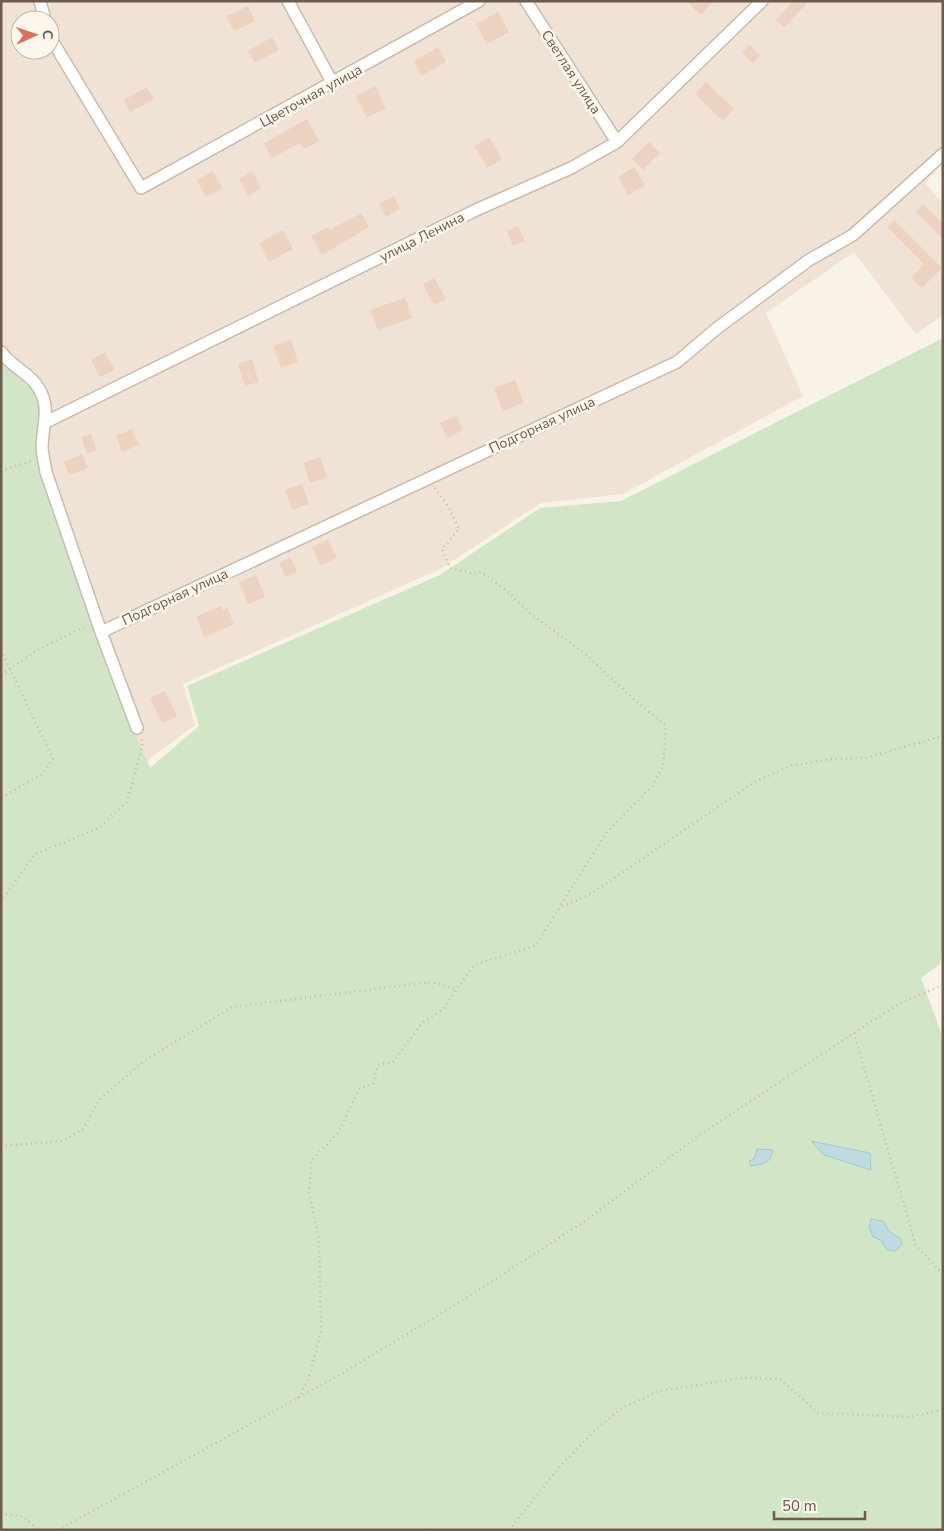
<svg xmlns="http://www.w3.org/2000/svg" width="944" height="1531" font-family="'Nunito Sans',sans-serif">
  <style>
    .residential { fill: #f0e3d5; fill-rule: evenodd }
    .green { fill: #d3e5c7 }
    .water { fill: #bddbe0; stroke: #a5cad0 }
    .building { fill: #ebd2c1 }
    .lines { fill: none; stroke-linecap: round; stroke-linejoin: round }
    .minor-casing { stroke: #c9baae; stroke-width: 14 }
    .path { stroke: #cfb5a5; stroke-width: 2.5; stroke-dasharray: 1 4; stroke-linecap: butt }
    .minor { stroke: #fff; stroke-width: 11 }
    .labels { text-anchor: middle; dominant-baseline: central; stroke-width: 5; stroke-linejoin: round; paint-order: stroke }
    .street-label { font-size: 14px; fill: #6f5a4e; stroke: #fcf6ec }
  </style>
  <rect width="100%" height="100%" fill="#f9f2e6"/>
  <path class="residential" d="M1,1H943V162L925,183L943,204V315L916,334L854,252L766,313L803,396L623,494L541,503L440,569L183,684L195,725L153,756L90,824L1,889ZM20,20H50V50H20Z"/>
  <path class="green" d="M943,338V945L940,964L921,978L943,1038V1530H1V358L29,384L41,405L43,417L37,436L38,468L131,723L150,768L199,726L187,686L440,575L540,508L621,501Z"/>
  <path class="water" d="M811,1141L870,1153L871,1170L824,1155Z
    M757,1149L773,1150C771,1164 763,1164 751,1166L749,1161L754,1159Z
    M871,1219L883,1221L890,1232L901,1239L902,1245L896,1251L887,1250L881,1240L873,1237L869,1227Z"/>
  <path class="building" d="M686,1H714L701,15Z
    M793,1H809L784,28L776,20Z
    M248,6L255,21L234,31L226,16Z
    M498,12L509,32L487,44L476,24Z
    M272,37L279,50L255,63L248,51Z
    M749,45L760,55L753,63L742,53Z
    M438,47L446,62L422,76L414,61Z
    M706,82L734,109L723,121L695,94Z
    M375,86L386,108L367,118L356,96Z
    M147,87L154,99L130,112L124,100Z
    M307,119L319,141L304,149L300,143L272,158L264,143Z
    M489,137L502,159L487,168L474,146Z
    M649,142L660,153L643,170L632,159Z
    M634,167L645,185L628,195L618,177Z
    M213,171L222,188L206,197L197,180Z
    M252,171L261,188L248,196L239,179Z
    M394,196L400,209L386,217L379,204Z
    M923,204L943,223V239L916,212Z
    M361,213L369,227L322,255L311,236L328,227L330,230Z
    M894,220L942,268L922,288L911,278L924,264L887,227Z
    M518,226L525,241L513,246L507,231Z
    M283,230L293,249L269,262L259,243Z
    M434,278L446,299L434,305L423,284Z
    M405,298L412,318L378,330L370,310Z
    M291,340L298,362L281,368L273,346Z
    M105,352L115,369L100,377L91,360Z
    M252,359L259,382L245,386L238,364Z
    M515,380L524,403L503,411L494,388Z
    M456,416L463,430L447,438L440,423Z
    M132,429L139,445L122,452L116,436Z
    M91,434L97,450L87,453L81,437Z
    M82,454L88,468L69,475L64,462Z
    M320,457L327,477L310,483L303,463Z
    M302,484L309,504L292,510L285,490Z
    M328,539L337,558L321,566L312,547Z
    M290,557L297,572L286,577L279,563Z
    M256,575L265,597L248,604L239,582Z
    M221,606L223,610L227,608L234,624L204,637L196,617Z
    M165,691L177,716L162,723L150,698Z"/>
  <g class="lines">
    <defs>
      <path id="minor" d="M40,1L45,20
        M288,1L333,84
        M526,1L617,142
        M50,37L141,188L479,1
        M1,352C10,365 25,371 35,383C52,404 43,422 42,446C42,454 45,464 46,472L101,632L137,728
        M46,422L476,210L571,168L617,142L762,1
        M101,632L677,362L716,329L809,260L853,235L943,154"/>
    </defs>
    <use href="#minor" class="minor-casing"/>
    <path class="path" d="M1,471L33,460
      M435,488L449,508L459,529L442,549L450,568L474,574L481,572L507,591L532,615L583,652L637,702L666,726L663,767L652,786L607,832L560,906
      M1,650L53,759L42,774L1,798
      M1,675L39,649L86,626
      M1,902L35,854L99,828L127,802L143,742L141,737
      M854,1033L916,1246L943,1274
      M1,1146L63,1141L83,1129L99,1100L144,1061L232,1007L431,982L457,989
      M298,1398L309,1378L321,1331L319,1239L309,1193L311,1161L338,1133L360,1088L373,1084L378,1065L393,1062L422,1023L442,1010L474,965L535,946L560,907L591,894L753,783L790,766L830,759L865,758L943,736
      M1,1513L24,1517L38,1530
      M58,1530L334,1378L460,1302L585,1221L698,1136L898,1004L943,985
      M429,1530H432
      M509,1530L558,1469L593,1432L623,1407L660,1391L741,1378L780,1379L818,1413L909,1417L943,1410"/>
    <use href="#minor" class="minor"/>
  </g>
  <g class="labels">
    <g class="street-label">
      <text transform="translate(571 72) rotate(57)">Светлая улица</text>
      <text transform="translate(311 96) rotate(-29)">Цветочная улица</text>
      <text transform="translate(422 237) rotate(-27)">улица Ленина</text>
      <text transform="translate(542 425) rotate(-25)">Подгорная улица</text>
      <text transform="translate(175 597) rotate(-25)">Подгорная улица</text>
    </g>
  </g>
  <rect width="944" height="1531" fill="none" stroke="#6f5a4e" stroke-width="5"/>
  <g transform="translate(35 35) rotate(88)"><circle r="24" fill="#fcf6ec" stroke="#c4b8ad"/>
  <path d="M0-4L9 19L0 12L-9 19Z" fill="#d3755b"/>
  <text y="-8" font-size="14" font-weight="bold" text-anchor="middle" fill="#6f5a4e">С</text>
  </g>
  <path d="M774 1511v8h91v-8" fill="none" stroke="#6f5a4e" stroke-width="2.5"/>
  <text x="782" y="1511" font-size="15" fill="#6f5a4e" stroke="#fcf6ec" stroke-width="4" paint-order="stroke">50 m</text>
</svg>
